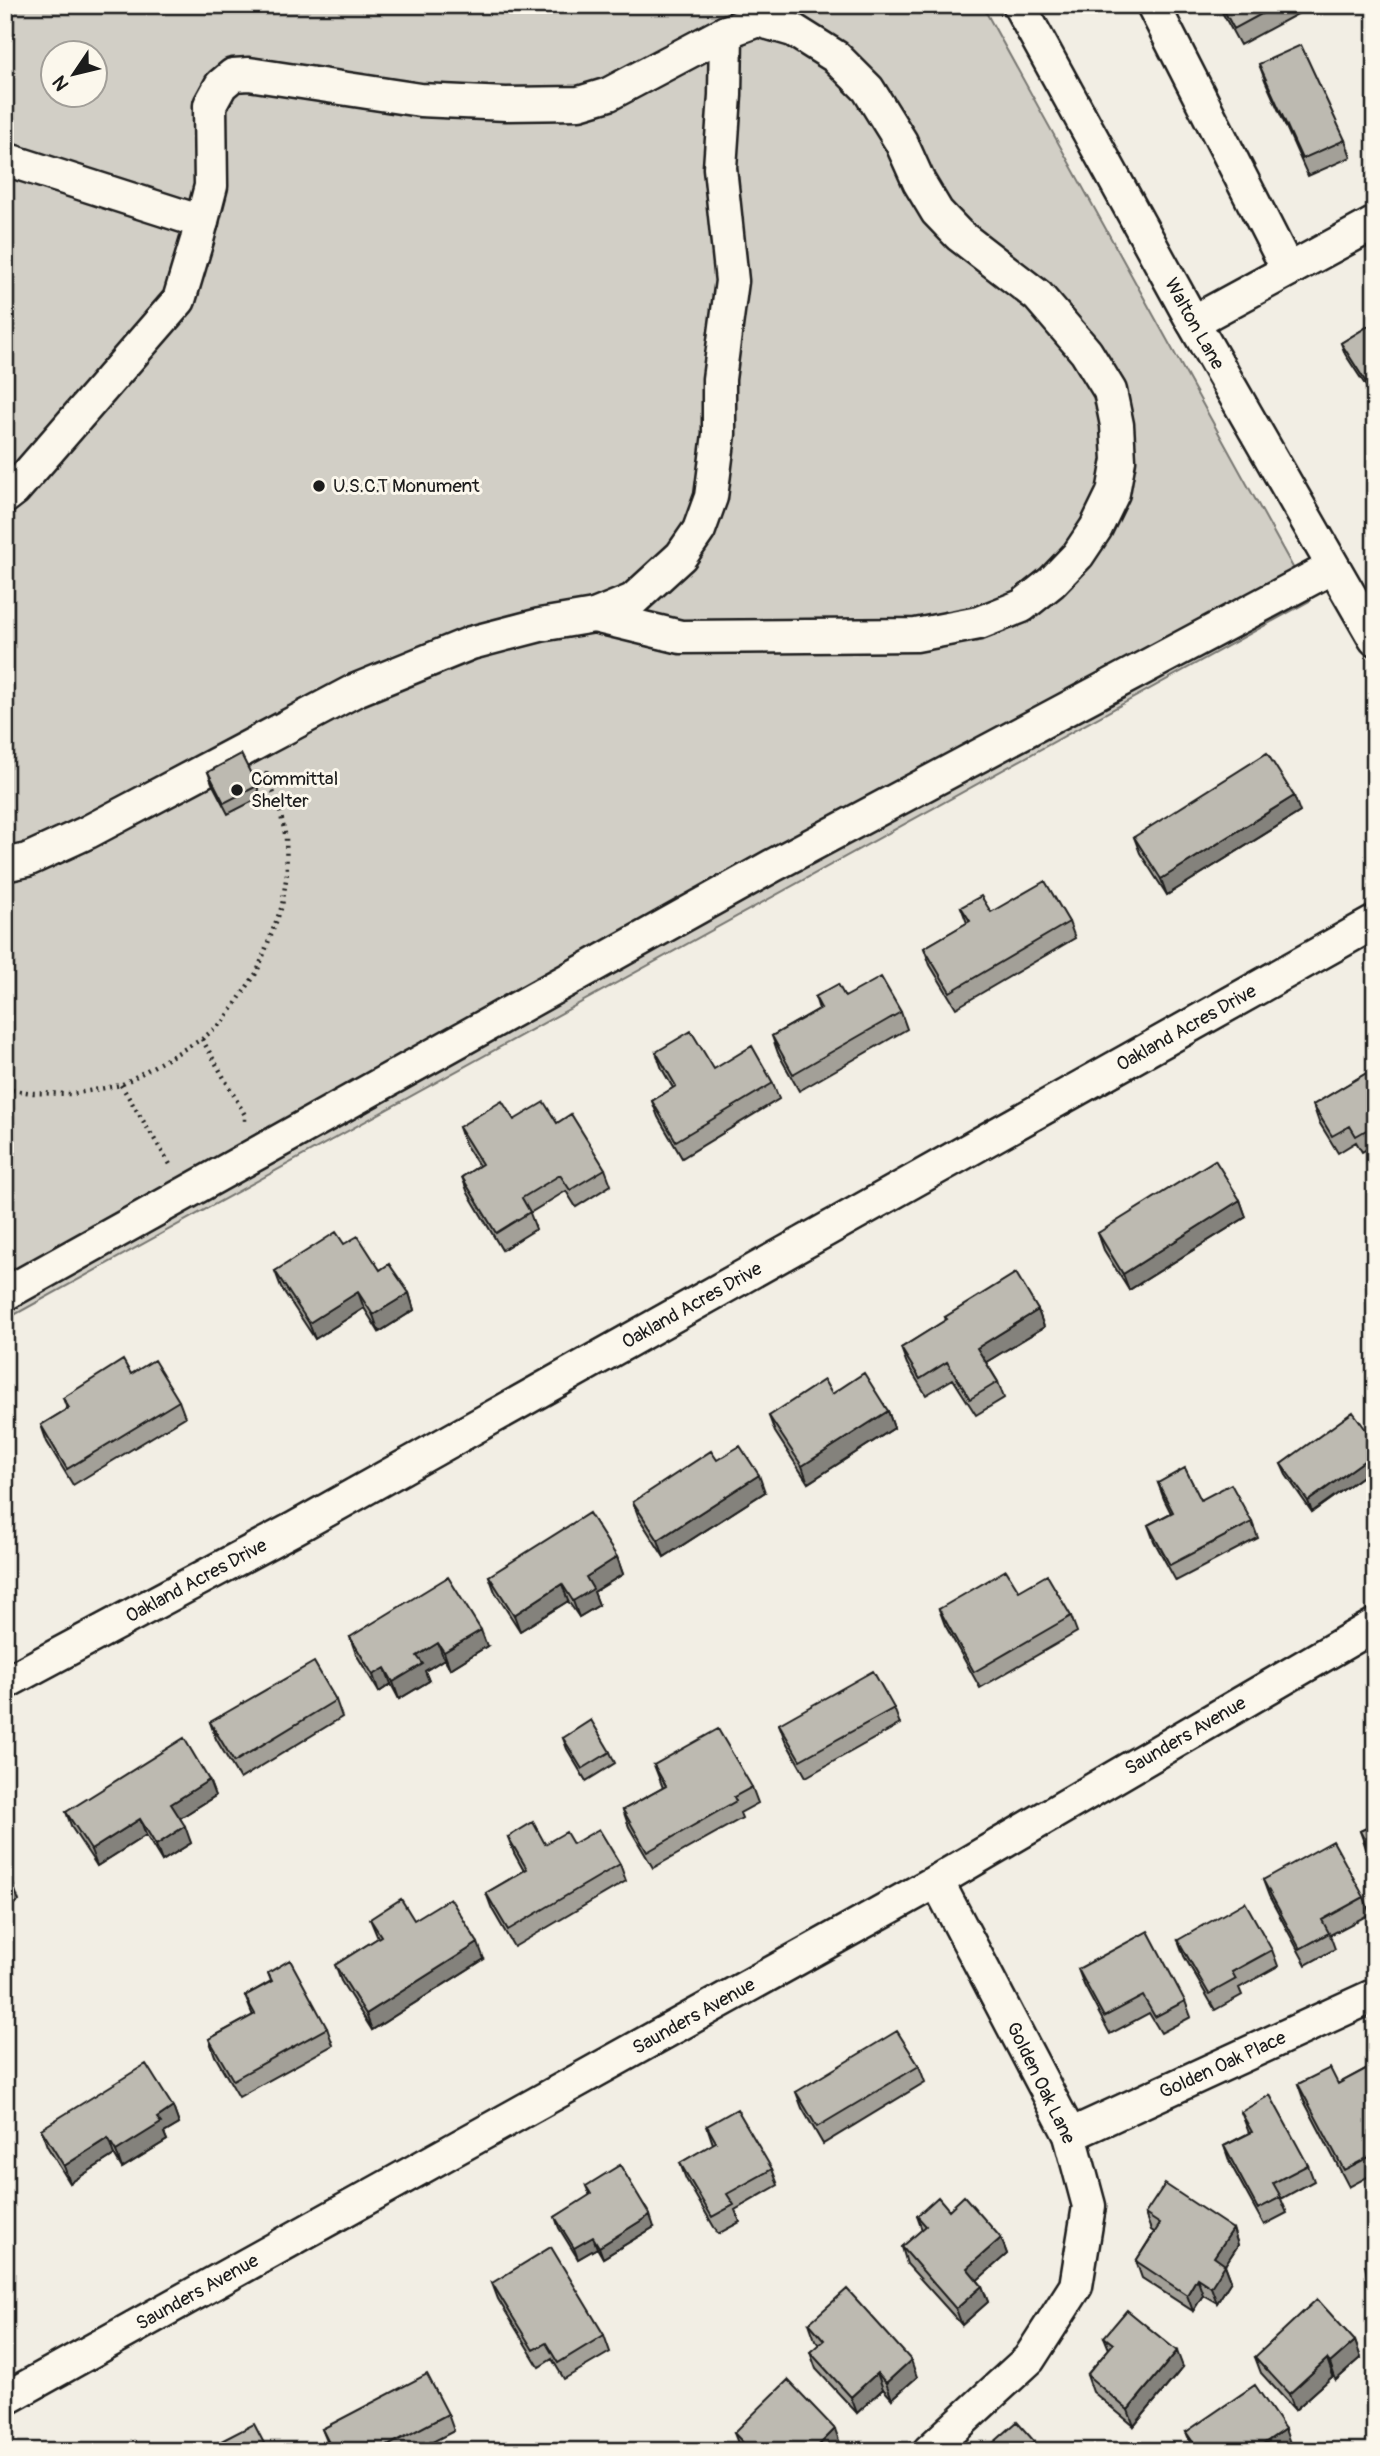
<svg xmlns="http://www.w3.org/2000/svg" width="1380" height="2456" font-family="Pangolin,sans-serif">
  <style>
    .green { fill: #d2cfc6; stroke: #777671; stroke-width: 2; fill-rule: evenodd }
    .lines { fill: none; stroke-linecap: round; stroke-linejoin: round }
    .minor-casing { stroke: #1c1c1c; stroke-width: 37 }
    .path { stroke: #1c1c1c; stroke-width: 4.5; stroke-dasharray: 2 5; stroke-linecap: butt }
    .minor { stroke: #fbf7ec; stroke-width: 32 }
    .wall { fill: #a3a098; stroke: #1c1c1c; stroke-width: 2 }
    .shaded-wall { fill: #84827c; stroke: #1c1c1c; stroke-width: 2 }
    .building { fill: #bdbab1; stroke: #1c1c1c; stroke-width: 2 }
    .poi-dot { fill: #1c1c1c; stroke: #fbf7ec; stroke-width: 2.5 }
    .labels { text-anchor: middle; dominant-baseline: central; stroke-width: 6; stroke-linejoin: round; paint-order: stroke }
    .street-label { font-size: 19px; fill: #1c1c1c; stroke: #fbf7ec }
    .poi-label { font-size: 19px; fill: #1c1c1c; stroke: #fbf7ec; text-anchor: start }
  </style>
  <rect width="100%" height="100%" fill="#f2eee4"/>
  <filter id="ink" filterUnits="userSpaceOnUse"><feTurbulence type="fractalNoise" baseFrequency=".0143" numOctaves="2"/><feDisplacementMap in="SourceGraphic" scale="14" xChannelSelector="R" yChannelSelector="G"/><feConvolveMatrix kernelMatrix="1 2 1 2 8 2 1 2 1" color-interpolation-filters="sRGB"/></filter>
  <g filter="url(#ink)">
    <path class="green" d="M5,5H982L1311,600L5,1320ZM52,52H94V94H52Z"/>
    <g class="lines">
      <defs>
        <g id="minor">
          <path id="s1" d="M1019,5L1193,322L1375,639"/>
          <path d="M1153,5L1288,270"/>
          <path d="M5,159L202,222"/>
          <path d="M1193,322L1375,223"/>
          <path d="M5,497L14,490L179,300L197,240L211,186L210,105L221,85L233,75L249,74L420,100L506,104L579,103L609,94L726,32L725,95L720,168L732,281L719,379V434L711,497L699,530L681,556L633,600L594,616L540,625L471,643L356,690L88,832L27,860L5,865"/>
          <path d="M594,616L681,637L916,635L979,623L1022,606L1052,582L1078,555L1096,528L1113,493L1119,460L1117,425L1110,391L1086,352L1038,296L959,235L937,212L919,182L901,142L868,89L836,57L793,30L758,20L726,32"/>
          <path d="M5,1294L772,866L1333,567"/>
          <path id="s2" d="M5,1683L295,1528L1375,922"/>
          <path id="s3" d="M1070,2135L1375,1995"/>
          <path id="s4" d="M5,2399L937,1881L1375,1625"/>
          <path d="M929,2451L1029,2359L1076,2286L1089,2206L1070,2135L937,1881"/>
        </g>
      </defs>
      <use href="#minor" class="minor-casing"/>
      <path class="path" d="M202,1039L245,1115V1125
        M121,1085L171,1166
        M5,1089L33,1093L72,1094L121,1085L202,1039L224,1021L257,972L282,906L287,873L286,838L280,811L266,771"/>
      <use href="#minor" class="minor"/>
    </g>
    <path class="wall" d="M1218,5H1314L1240,45Z
      M1259,64L1345,140L1351,157L1308,176L1265,80Z
      M1375,322V400L1345,354L1341,343Z
      M208,772L257,786L261,797L228,814L212,783Z
      M1300,812L1167,895L1140,853L1134,837Z
      M961,907L1069,922L1075,938L956,1008L930,965L924,948L967,923Z
      M815,997H845L901,1012L907,1029L799,1091L778,1053L772,1036L819,1009Z
      M656,1052L714,1069L773,1083L779,1099L682,1158L658,1117L652,1101L673,1088L662,1069Z
      M1375,1068V1145L1362,1152L1356,1142L1338,1153L1319,1122L1313,1105Z
      M514,1120L557,1123L605,1169L611,1185L576,1207L566,1191L530,1213L536,1229L502,1250L468,1193L462,1177L479,1166L465,1144L459,1127Z
      M1240,1200L1246,1217L1129,1290L1104,1250L1098,1233Z
      M344,1244L380,1270L409,1293L414,1310L379,1332L364,1308L315,1339L281,1287L275,1271Z
      M1038,1310L1044,1327L986,1362L998,1382L1004,1398L976,1415L953,1379L926,1395L907,1364L901,1348L946,1320L945,1317Z
      M131,1374L179,1401L185,1417L73,1485L47,1442L41,1425L67,1409L63,1398Z
      M832,1394L888,1411L894,1428L808,1483L775,1432L769,1416Z
      M1375,1442V1467L1312,1512L1286,1475L1281,1464Z
      M717,1460L765,1492L664,1557L639,1518L633,1502Z
      M1158,1483L1252,1522L1258,1538L1176,1581L1154,1541L1148,1525L1171,1513L1164,1499Z
      M5,1494L13,1514L5,1518Z
      M617,1557L623,1574L594,1592L599,1605L579,1617L568,1601L520,1631L495,1592L489,1576Z
      M1019,1591L1071,1616L1077,1632L980,1688L945,1625L939,1609Z
      M350,1637L487,1646L450,1669L444,1659L425,1671L429,1681L399,1699L391,1684L379,1692L356,1654Z
      M336,1700L342,1717L240,1779L216,1739L210,1722Z
      M894,1708L900,1724L806,1777L785,1740L779,1724Z
      M563,1738L610,1752L615,1763L586,1781L567,1749Z
      M654,1765L752,1787L758,1803L740,1813L742,1818L653,1868L629,1827L623,1810L663,1788Z
      M209,1780L215,1796L180,1818L191,1843L162,1861L146,1835L97,1866L72,1828L66,1812Z
      M1375,1824V1865L1366,1848L1360,1831Z
      M508,1837L545,1844L620,1864L626,1881L514,1947L492,1909L486,1893L524,1871L514,1853Z
      M1263,1880L1364,1897L1370,1914L1330,1935L1335,1949L1306,1965L1269,1896Z
      M370,1919L414,1920L484,1959L372,2030L341,1981L335,1965L378,1938Z
      M1178,1940L1272,1950L1278,1966L1239,1988L1242,1995L1215,2010L1184,1956Z
      M1078,1969L1185,2001L1191,2017L1161,2033L1149,2013L1110,2034L1084,1985Z
      M268,1973L327,2028L333,2045L239,2097L215,2056L209,2039L253,2016L245,1996L271,1981Z
      M1375,2064V2173L1349,2187L1304,2101L1298,2084H1338Z
      M919,2066L925,2082L823,2144L802,2108L796,2092Z
      M173,2107L179,2124L164,2133L167,2140L122,2168L114,2155L70,2183L47,2146L41,2129Z
      M1241,2112L1308,2165L1314,2181L1281,2199L1287,2213L1264,2225L1230,2163L1224,2146L1249,2133Z
      M707,2126L772,2169L778,2185L735,2210L740,2222L718,2234L686,2179L680,2163L713,2144Z
      M586,2186L654,2227L603,2258L597,2248L578,2259L559,2228L555,2217L590,2196Z
      M949,2210L1001,2238L1007,2254L977,2280L982,2286L988,2302L962,2325L907,2264L902,2247L922,2230L917,2216Z
      M1145,2214L1233,2229L1238,2245L1225,2265L1231,2281L1217,2303L1203,2295L1193,2311L1142,2278L1136,2261L1154,2232L1151,2230Z
      M492,2283L604,2335L610,2352L564,2379L552,2359L539,2367L498,2299Z
      M809,2323L917,2377L892,2399L883,2389L857,2413L816,2369L810,2352L819,2345L815,2340Z
      M1104,2337L1183,2367L1134,2426L1093,2392L1087,2375L1109,2349Z
      M1355,2341L1361,2358L1336,2380L1333,2376L1295,2410L1261,2373L1255,2357Z
      M448,2414L454,2431L415,2451H331L322,2429Z
      M1186,2432L1291,2446L1283,2451H1194Z
      M734,2433L841,2446L836,2451H741Z"/>
    <path class="shaded-wall" d="M1375,388V399L1371,390Z
      M1294,796L1300,812L1167,895L1161,879Z
      M1240,1200L1246,1217L1129,1290L1123,1274Z
      M358,1292L364,1308L315,1339L309,1323Z
      M409,1293L414,1310L379,1332L373,1315Z
      M1038,1310L1044,1327L983,1364L977,1348Z
      M888,1411L894,1428L808,1483L802,1466Z
      M1375,1453V1467L1312,1512L1308,1501Z
      M759,1475L765,1492L664,1557L658,1540Z
      M617,1557L623,1574L594,1592L599,1605L579,1617L573,1601L586,1577Z
      M562,1584L568,1601L520,1631L514,1615Z
      M481,1630L487,1646L450,1669L444,1652Z
      M438,1643L444,1659L425,1671L429,1681L399,1699L393,1682L417,1656Z
      M385,1668L391,1684L379,1692L373,1675Z
      M209,1780L215,1796L177,1820L171,1804Z
      M140,1819L146,1835L97,1866L91,1850Z
      M185,1826L191,1843L162,1861L156,1845Z
      M13,1884L19,1901L5,1909V1889Z
      M478,1943L484,1959L372,2030L366,2014Z
      M173,2107L179,2124L164,2133L167,2140L122,2168L116,2151L157,2118Z
      M108,2138L114,2155L70,2183L64,2166Z
      M650,2215L654,2227L603,2258L599,2247Z
      M1233,2229L1238,2245L1225,2265L1231,2281L1217,2303L1211,2287L1214,2257Z
      M593,2237L597,2248L578,2259L574,2248Z
      M1001,2238L1007,2254L973,2284L967,2268Z
      M1197,2278L1203,2295L1193,2311L1187,2295Z
      M982,2286L988,2302L962,2325L956,2309Z
      M1355,2341L1361,2358L1336,2380L1330,2363Z
      M1177,2351L1183,2367L1134,2426L1128,2410Z
      M1327,2359L1333,2376L1295,2410L1289,2394Z
      M911,2360L917,2377L892,2399L886,2383Z
      M877,2373L883,2389L857,2413L851,2397Z
      M835,2429L841,2446L836,2451H813Z
      M1285,2429L1291,2446L1283,2451H1253Z
      M1034,2441L1037,2451H1029L1027,2447Z"/>
    <path class="building" d="M1221,5H1278L1234,29Z
      M1301,45L1345,140L1302,159L1259,64Z
      M1375,322V388L1371,390L1341,343Z
      M1267,753L1294,796L1161,879L1134,837Z
      M241,754L257,786L224,803L208,772Z
      M1045,881L1069,922L950,992L924,948L970,921L961,907L981,896L991,912Z
      M881,977L901,1012L793,1074L772,1036L821,1008L815,997L838,984L845,997Z
      M691,1031L714,1069L752,1046L773,1083L676,1141L652,1101L676,1086L656,1052Z
      M1375,1068V1125L1356,1136L1350,1126L1332,1136L1313,1105Z
      M502,1101L514,1120L544,1102L557,1123L571,1114L605,1169L570,1190L560,1175L522,1198L530,1212L496,1233L462,1177L482,1164L459,1127Z
      M1215,1160L1240,1200L1123,1274L1098,1233Z
      M336,1232L344,1244L358,1236L380,1270L389,1264L409,1293L373,1315L358,1292L309,1323L275,1271Z
      M1016,1273L1038,1310L977,1348L998,1382L970,1399L947,1362L920,1379L901,1348L947,1319L945,1317Z
      M123,1360L131,1374L154,1360L179,1401L67,1469L41,1425L69,1408L63,1398Z
      M864,1373L888,1411L802,1466L769,1416L824,1380L832,1394Z
      M1353,1412L1375,1442V1453L1308,1501L1281,1464Z
      M740,1446L759,1475L658,1540L633,1502L711,1451L717,1460Z
      M1185,1468L1201,1500L1231,1484L1252,1522L1170,1565L1148,1525L1173,1512L1158,1483Z
      M589,1513L617,1557L586,1577L593,1589L573,1601L562,1584L514,1615L489,1576Z
      M1006,1570L1019,1591L1047,1575L1071,1616L974,1672L939,1609Z
      M448,1577L481,1630L444,1652L438,1643L417,1656L423,1664L393,1682L385,1668L373,1675L350,1637Z
      M314,1662L336,1700L234,1762L210,1722Z
      M873,1671L894,1708L800,1760L779,1724Z
      M591,1720L610,1752L582,1769L563,1738Z
      M718,1729L752,1787L734,1797L736,1801L647,1852L623,1810L666,1786L654,1765Z
      M184,1738L209,1780L171,1804L185,1826L156,1845L140,1819L91,1850L66,1812Z
      M533,1822L545,1844L566,1832L573,1844L599,1829L620,1864L508,1930L486,1893L527,1869L508,1837Z
      M1375,1824V1861L1360,1831Z
      M1333,1841L1364,1897L1322,1920L1329,1933L1300,1949L1263,1880Z
      M5,1873L13,1884L5,1889Z
      M450,1898L478,1943L366,2014L335,1965L381,1936L370,1919L401,1899L414,1920Z
      M1245,1902L1272,1950L1232,1972L1236,1979L1209,1994L1178,1940Z
      M1148,1931L1185,2001L1155,2017L1143,1996L1104,2017L1078,1969Z
      M290,1960L327,2028L233,2080L209,2039L255,2014L245,1996L272,1981L268,1973Z
      M897,2031L919,2066L817,2127L796,2092Z
      M146,2064L173,2107L157,2118L161,2123L116,2151L108,2138L64,2166L41,2129Z
      M1375,2064V2154L1344,2170L1298,2084L1330,2068L1338,2084Z
      M1270,2095L1308,2165L1273,2183L1281,2197L1258,2209L1224,2146L1252,2132L1241,2112Z
      M737,2109L772,2169L727,2194L734,2205L712,2217L680,2163L716,2142L707,2126Z
      M620,2165L650,2215L599,2247L593,2237L574,2248L555,2217L591,2194L586,2186Z
      M1165,2184L1233,2229L1214,2257L1225,2265L1211,2287L1197,2278L1187,2295L1136,2261L1160,2224L1145,2214Z
      M964,2196L1001,2238L967,2268L982,2286L956,2309L902,2247L926,2226L917,2216L938,2197L949,2210Z
      M551,2247L604,2335L558,2363L546,2343L533,2350L492,2283Z
      M1375,2264V2324L1365,2265Z
      M847,2289L911,2360L886,2383L877,2373L851,2397L810,2352L824,2340L809,2323Z
      M1317,2299L1355,2341L1330,2363L1327,2359L1289,2394L1255,2357Z
      M1127,2310L1177,2351L1128,2410L1087,2375L1113,2344L1104,2337Z
      M427,2374L448,2414L378,2451H333L322,2429Z
      M788,2380L835,2429L813,2451H751L734,2433Z
      M1255,2385L1285,2429L1253,2451H1199L1186,2432Z
      M1017,2422L1034,2441L1027,2447L1030,2451H984Z
      M254,2424L268,2451H202Z
      M121,2444L124,2451H109Z
      M1167,2445L1171,2451H1158Z"/>
  </g>
  <g class="poi-dot">
    <circle cx="319" cy="486" r="7"/>
    <circle cx="237" cy="790" r="7"/>
  </g>
  <g class="labels">
    <g class="street-label">
      <text stroke="none"><textPath href="#s1" startOffset="364">Walton Lane</textPath></text>
      <text stroke="none"><textPath href="#s2" startOffset="1351">Oakland Acres Drive</textPath></text>
      <text stroke="none"><textPath href="#s2" startOffset="784">Oakland Acres Drive</textPath></text>
      <text stroke="none"><textPath href="#s2" startOffset="217">Oakland Acres Drive</textPath></text>
      <text stroke="none"><textPath href="#s4" startOffset="1354">Saunders Avenue</textPath></text>
      <text stroke="none"><textPath href="#s4" startOffset="788">Saunders Avenue</textPath></text>
      <text stroke="none"><textPath href="#s3" startOffset="168">Golden Oak Place</textPath></text>
      <text transform="translate(1041 2083) rotate(64)">Golden Oak Lane</text>
      <text stroke="none"><textPath href="#s4" startOffset="220">Saunders Avenue</textPath></text>
    </g>
    <g class="poi-label">
      <text x="333" y="486">U.S.C.T Monument</text>
      <text x="251" y="779">Committal<tspan x="251" dy="22">Shelter</tspan></text>
    </g>
  </g>
  <rect width="1380" height="2456" fill="none" stroke="#fbf7ec" stroke-width="28"/>
  <rect x="14" y="14" width="1352" height="2428" fill="none" stroke="#1c1c1c" stroke-width="2.5" filter="url(#ink)"/>
  <g transform="translate(74 74) rotate(235)"><circle r="33" fill="#fbf7ec" stroke="#a29f99" stroke-width="2"/>
  <path d="M0-5L12 26L0 18L-12 26Z" fill="#1c1c1c"/>
  <text y="-10" font-size="19" font-weight="bold" text-anchor="middle" fill="#1c1c1c">N</text>
  </g>
</svg>
